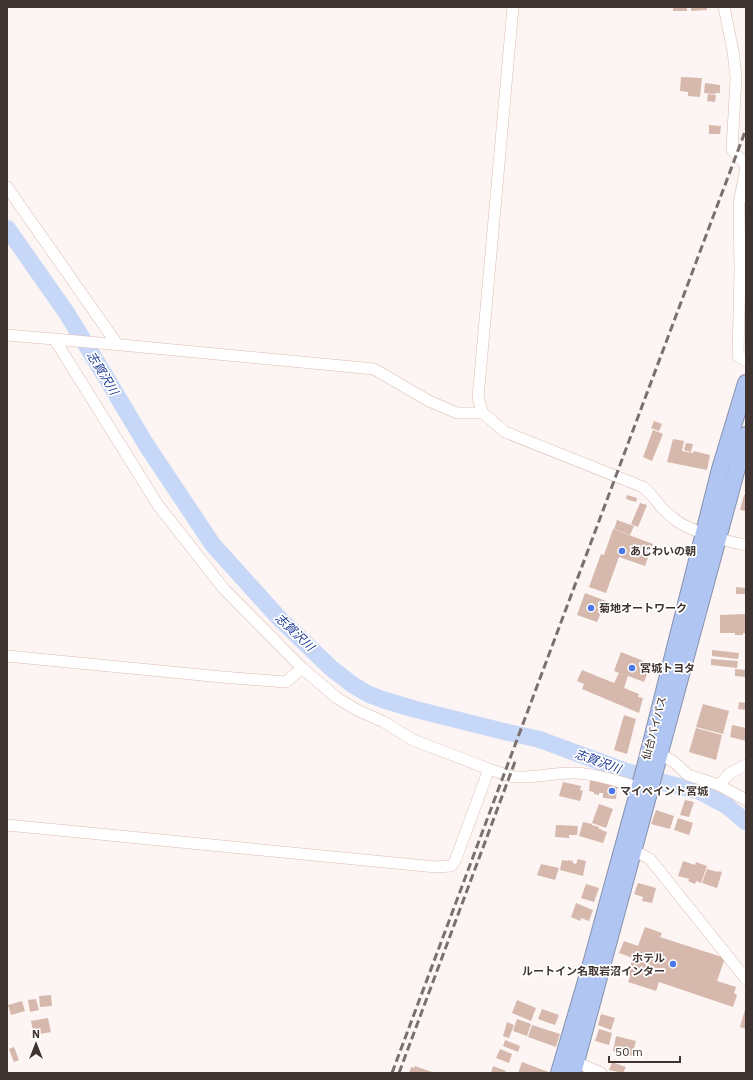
<svg xmlns="http://www.w3.org/2000/svg" width="753" height="1080" font-family="'IBM Plex Sans','Noto Sans JP',sans-serif">
  <style>
    .lines { fill: none; stroke-linecap: round; stroke-linejoin: round }
    .river { stroke: #c7d7f8; stroke-width: 17 }
    .building { fill: #d7b8ad }
    .minor-casing { stroke: #dbbcb1; stroke-width: 12 }
    .highway-casing { stroke: #8892ad; stroke-width: 18 }
    .minor { stroke: #fff; stroke-width: 11 }
    .highway { stroke: #b0c5f1; stroke-width: 16 }
    .rail { stroke: #7b706d; stroke-width: 3; stroke-dasharray: 8 4; stroke-linecap: butt }
    .poi-dot { fill: #4a77e9; stroke: #fff; stroke-width: 1.5 }
    .labels { text-anchor: middle; dominant-baseline: central; stroke-width: 3.5; stroke-linejoin: round; paint-order: stroke }
    .poi-label { font-size: 11px; font-weight: bold; fill: #3f332f; stroke: #fff; text-anchor: start }
    .street-label { font-size: 11px; fill: #3f332f; stroke: #fff }
    .water-label { font-size: 12px; font-style: italic; fill: #183691; stroke: #fff }
  </style>
  <rect width="100%" height="100%" fill="#fcf5f3"/>
  <g class="lines">
    <path class="river" d="M7,228L66,312L104,374L147,446L213,545L280,619L331,668L353,685L368,694L384,700L414,709L502,731L538,739L628,772L665,783L699,791L727,806L746,822"/>
  </g>
  <path class="building" d="M673,7H687V11H673Z
    M691,7H707V10L691,11Z
    M681,77L702,78L700,97L688,96V92L680,91Z
    M705,83L720,85V93H715V94L704,93Z
    M708,94L716,95L715,102L707,101Z
    M709,125L721,126L720,134H709Z
    M654,421L662,424L659,431L651,428Z
    M653,430L663,434L652,461L643,457Z
    M673,439L684,441L682,451L693,453L694,451L710,455L707,470L667,462Z
    M686,443L693,444L691,452L684,450Z
    M627,495L637,498L636,502L626,499Z
    M744,495H746V511L740,510Z
    M640,503L647,505L638,527L631,524Z
    M617,520L634,526L630,535L614,529Z
    M613,529L653,544L645,566L619,557L606,593L589,587L601,554L604,555Z
    M736,587L746,588V594H736Z
    M585,593L606,601L597,622L577,615Z
    M746,614V633H743V635H735V633H720V615Z
    M712,650L739,653L738,659L712,656Z
    M621,652L651,664L644,682L628,676L624,688L639,694L638,697L643,698L639,713L582,689L584,684L577,681L582,670L614,683L619,673L614,671Z
    M711,659L738,661L737,668L711,665Z
    M735,669L746,670V677L735,676Z
    M739,702L746,703V710L738,709Z
    M703,704L729,711L723,734L696,727Z
    M624,715L636,719L627,754L614,750Z
    M732,725L746,728V741L730,737Z
    M696,728L722,735L716,760L689,752Z
    M590,780L618,783L616,799L603,798V793H599V795L594,794V792L589,791Z
    M563,782L581,786L580,790L583,791L580,801L559,796Z
    M685,800L694,802L689,817L680,815Z
    M599,804L613,809L606,828L592,823Z
    M656,810L674,816L670,829L651,824Z
    M678,818L693,823L689,835L674,830Z
    M583,822L592,824V825L599,827V829H602L601,830L607,832L603,843L579,836Z
    M556,825L578,826L577,835H569V838L555,837Z
    M578,859L586,861L583,876L560,870L562,860L568,861V860L573,861V863L576,864Z
    M683,861L695,865L696,862L707,866L701,883L696,881L695,884L688,881L689,879L678,876Z
    M541,864L559,868L555,880L537,875Z
    M707,869L718,872L719,871L722,872L717,888L702,883Z
    M638,883L656,888L652,903L642,901L643,897L634,894Z
    M586,884L599,888L594,902L581,898Z
    M576,903L593,910L589,921L581,918L580,921L571,917Z
    M645,927L662,933L660,937L725,958L717,981L736,987L734,993L737,995L733,1007L659,982L656,991L628,982L630,977L627,976L633,958L619,953L624,941L638,946Z
    M51,995L52,1006L40,1007L39,996Z
    M36,999L39,1010L30,1012L28,1000Z
    M517,1000L536,1008L531,1021L512,1013Z
    M22,1001L25,1011L11,1015L8,1005Z
    M746,1006V1029L740,1027Z
    M542,1009L559,1015L555,1025L538,1019Z
    M601,1014L615,1018L611,1030L598,1025Z
    M48,1018L51,1032L34,1035L31,1021Z
    M517,1019L531,1024L527,1036L513,1031Z
    M507,1022L514,1025L509,1038L503,1036Z
    M532,1025L560,1034L556,1047L528,1037Z
    M599,1029L612,1033L609,1045L595,1041Z
    M616,1036L636,1041L632,1056L613,1051Z
    M505,1040L520,1046L518,1052L503,1046Z
    M14,1047L19,1060L14,1062L9,1049Z
    M500,1049L512,1054L509,1063L496,1058Z
    M522,1062L551,1073H518Z
    M612,1062L626,1067L623,1073L609,1070Z
    M415,1066L435,1073H409L411,1067L414,1068Z
    M493,1066L506,1071L505,1073H491Z"/>
  <g class="lines">
    <defs>
      <path id="minor" d="M513,7L480,376L478,398L483,413L505,432L643,487C651,493 655,500 662,508C665,511 669,515 673,518C686,530 728,542 746,545
        M724,7L733,51L736,77L732,150L744,163L746,168L739,203L740,270L738,356L746,361
        M7,187L117,344
        M7,335L111,344L374,369L429,401L457,413H483
        M7,656L222,677L286,682L302,668L224,589L158,505L55,340
        M660,754L674,762L688,775L719,785L746,800
        M489,769C498,772 507,776 516,777C536,778 556,772 575,773C597,774 619,781 639,788
        M719,785L730,773L746,765
        M7,825L436,867L451,866L455,861L489,769L413,740L384,722L357,710L337,698L302,668
        M633,850L650,859L746,979
        M576,1062L601,1073"/>
      <path id="highway" d="M559,1073L591,964L645,767L720,469L746,383
        M573,1073L746,435"/>
    </defs>
    <use href="#minor" class="minor-casing"/>
    <use href="#highway" class="highway-casing"/>
    <use href="#minor" class="minor"/>
    <use href="#highway" class="highway"/>
    <path class="rail" d="M392,1073L746,129
      M399,1073L516,759"/>
  </g>
  <g class="poi-dot">
    <circle cx="622" cy="551" r="4"/>
    <circle cx="591" cy="608" r="4"/>
    <circle cx="632" cy="668" r="4"/>
    <circle cx="612" cy="791" r="4"/>
    <circle cx="673" cy="964" r="4"/>
  </g>
  <g class="labels">
    <g class="poi-label">
      <text x="630" y="551">あじわいの朝</text>
      <text x="599" y="608">菊地オートワーク</text>
      <text x="640" y="668">宮城トヨタ</text>
      <text x="620" y="791">マイペイント宮城</text>
      <text x="665" y="958" text-anchor="end">ホテル<tspan x="665" dy="13">ルートイン名取岩沼インター</tspan></text>
    </g>
    <g class="street-label">
      <text transform="translate(654 728) rotate(-75)">仙台バイパス</text>
    </g>
    <g class="water-label">
      <text transform="translate(103 373) rotate(59)">志賀沢川</text>
      <text transform="translate(295 632) rotate(43)">志賀沢川</text>
      <text transform="translate(598 761) rotate(20)">志賀沢川</text>
    </g>
  </g>
  <rect width="753" height="1080" fill="none" stroke="#3f332f" stroke-width="16"/>
  <g transform="translate(36 1044)" stroke="#ffffff" stroke-width="3" paint-order="stroke">
  <path d="M0-3L7 15L0 10L-7 15Z" fill="#3f332f"/>
  <text y="-6" font-size="11" font-weight="bold" text-anchor="middle" fill="#3f332f">N</text>
  </g>
  <path d="M609 1056v6h71v-6" fill="none" stroke="#3f332f" stroke-width="2"/>
  <text x="615" y="1056" font-size="12" fill="#3f332f" stroke="#ffffff" stroke-width="3" paint-order="stroke">50 m</text>
</svg>
